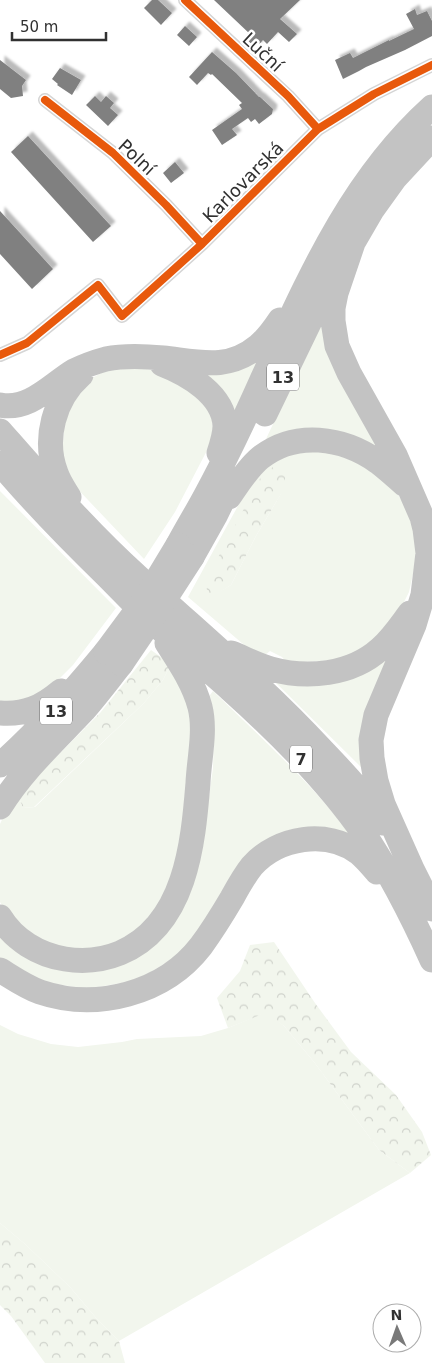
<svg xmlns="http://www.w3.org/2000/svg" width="432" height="1363" font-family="'DejaVu Sans',sans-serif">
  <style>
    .grass { fill: #f2f6ed; fill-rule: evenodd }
    .forest { fill: url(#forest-crowns) }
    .building { fill: #808080; filter: url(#shadow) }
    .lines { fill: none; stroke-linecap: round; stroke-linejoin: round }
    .street { stroke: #d5d5d5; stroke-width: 14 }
    .highway { stroke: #c3c3c3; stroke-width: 25 }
    .highway-bridge { stroke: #c3c3c3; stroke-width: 25 }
    .cycleway-casing { stroke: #fff; stroke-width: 11 }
    .cycleway { stroke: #e8590c; stroke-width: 8 }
    .labels { text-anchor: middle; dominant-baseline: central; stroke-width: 5; stroke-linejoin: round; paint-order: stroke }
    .shield { fill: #fff; stroke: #6f6f6f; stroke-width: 1 }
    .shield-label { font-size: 16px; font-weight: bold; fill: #313131 }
    .street-label { font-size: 18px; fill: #313131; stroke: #fff }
  </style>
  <defs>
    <pattern id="forest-crowns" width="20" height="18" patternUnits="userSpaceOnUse" patternTransform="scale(1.25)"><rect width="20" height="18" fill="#f2f6ed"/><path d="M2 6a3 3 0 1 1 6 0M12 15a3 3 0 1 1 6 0" fill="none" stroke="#d0d3cc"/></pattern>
    <filter id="shadow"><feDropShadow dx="4.5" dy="-4.5" stdDeviation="1" flood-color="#0004"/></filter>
  </defs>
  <rect width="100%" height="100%" fill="#fff"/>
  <path class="grass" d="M324,315L381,451L290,431L266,439Z
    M263,350L232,420L190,369Z
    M111,368C121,368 132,367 142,368C170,372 192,393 211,411L214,437L175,512L144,559L70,481L62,459L65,414L92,378Z
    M290,450L347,453L391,486L407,507L417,539L415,565L409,592L396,618L373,641L355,652L337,660L287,663L282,657L270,651L265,655L250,650L188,597L256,473ZM282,492L256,536L231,585L212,596Z
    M0,491L116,608L73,665L47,691L34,700L0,705Z
    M393,650L362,768L274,681Z
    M171,664L192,710L187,822L171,889L144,929L98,952L48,947L8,916L0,902V824L7,809L18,795L23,808L35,807L144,703L163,680Z
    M213,691C261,738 312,783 352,837L308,829L208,919L177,956L138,980L87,989L43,982L0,958V930L16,946L130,957L205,826L213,768L214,733L210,695Z
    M266,1012L284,1026L314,1062L379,1150L410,1173L119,1341L97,1319L70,1287L25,1244L0,1223V1025L18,1034L51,1044L78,1047L122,1042L137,1039L201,1036L228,1028Z"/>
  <path class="forest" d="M275,466L282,467L286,474L282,492L256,536L231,585L212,597L207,591L206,580L263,473Z
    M151,650L171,664L163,680L144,703L34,807L23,808L18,795L100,713Z
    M274,942L315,1003L351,1052L396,1095L422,1132L431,1155L410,1173L379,1150L314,1062L284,1026L265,1013L228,1028L217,998L240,971L250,945Z
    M0,1223L25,1244L70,1287L97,1319L119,1341L125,1363H45L11,1316L0,1305Z"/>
  <path class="building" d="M152,0H158L172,13L161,25L144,8Z
    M214,0H300L280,19L297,34L289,42L278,32L267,44L263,40L256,48L247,40L251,35Z
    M415,9L417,15L427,11L432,21V36L405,50L366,67L359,71L343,79L335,60L350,53L353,58L389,40V41L414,29L406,14Z
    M185,26L197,37L189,46L177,35Z
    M212,52L236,73L259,97H260L273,109L272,114L259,124L255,119L251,122L248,118L232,129L237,135L222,145L212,130L242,109L239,105L242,103L212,74L211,75L208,73L197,85L189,77Z
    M0,60L26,80L22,86L23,96L11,98L0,89Z
    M60,68L81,80L72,95L57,85L58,84L52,79Z
    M95,96L101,102L106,96L114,103L110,108L118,115L108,126L86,105Z
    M28,136L111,226L93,242L11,152Z
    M175,162L184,173L171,183L163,173Z
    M0,211L53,269L32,289L0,254Z"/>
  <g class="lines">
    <path class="street" d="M185,0L288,96L318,129
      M45,100L113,153L166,205L202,244
      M0,355L27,343L98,285L122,316L202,244L318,129L374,94L432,65"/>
    <path class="highway" d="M354,240L336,293L333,308V321L337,346L349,373L395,455L422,517L425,529L428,553L423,595L414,625L376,715L371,740L372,758L376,781L383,804L412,869L432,909
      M162,364C188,374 224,395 225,426C225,435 222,444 219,453
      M0,405C29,411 51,385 74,371C84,366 95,362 106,359C125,355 144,356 163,358C199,362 228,371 258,346C267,339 274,329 280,320
      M265,414L322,296L372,210L395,178L432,138
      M0,431C44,481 88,532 138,577C200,634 265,688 322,750C343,772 367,797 382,823
      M0,463C33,502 69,539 106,575C122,591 138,608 154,623C179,646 206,667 231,690C278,732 328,782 364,834C391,874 412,916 432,960
      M69,497C64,489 59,482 56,473C43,439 54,399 81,375
      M229,497C238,484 247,469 260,458C295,430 343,437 378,462C387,469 396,477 405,485
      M178,545C187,528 197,512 206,495C226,458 244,420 261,382C307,283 349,182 432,107
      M192,557L215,516L233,479
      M231,653C244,658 257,665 271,669C307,679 351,675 380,649C392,639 401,625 410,613
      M0,713C25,715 42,707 61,691
      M0,765C39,731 73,692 106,652
      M0,807C23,770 55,741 84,710C97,695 109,679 121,664
      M0,917C14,940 39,955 65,959C84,962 103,960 120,953C186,925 193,844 198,783C199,759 206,731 200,707C194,684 180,663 167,643
      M0,970C13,978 26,987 40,992C96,1011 164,994 201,946C212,931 222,915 232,898C238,887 244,876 252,866C278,837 327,829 359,853C366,859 371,865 377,872"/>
    <path class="highway-bridge" d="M106,652L146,598L178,545
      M121,664L159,608L192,557"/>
    <defs>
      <path id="cycleway" d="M185,0L288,96L318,129
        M45,100L113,153L166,205L202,244
        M0,355L27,343L98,285L122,316L202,244L318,129L374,94L432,65"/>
    </defs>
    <use href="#cycleway" class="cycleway-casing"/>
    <use href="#cycleway" class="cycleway"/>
  </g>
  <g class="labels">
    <g class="shield">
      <rect x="267" y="363.5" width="32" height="27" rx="4"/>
      <rect x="40" y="697.5" width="32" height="27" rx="4"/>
      <rect x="290" y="745.5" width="22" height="27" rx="4"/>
    </g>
    <g class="shield-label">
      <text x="283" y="377">13</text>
      <text x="56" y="711">13</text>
      <text x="301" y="759">7</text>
    </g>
    <g class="street-label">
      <text transform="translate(263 52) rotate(43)">Luční</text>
      <text transform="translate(137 157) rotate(43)">Polní</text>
      <text transform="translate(243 182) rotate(-45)">Karlovarská</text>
    </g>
  </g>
  <g transform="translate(397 1328) rotate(358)"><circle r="24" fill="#ffffff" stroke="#adadad"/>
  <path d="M0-4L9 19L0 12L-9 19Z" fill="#797979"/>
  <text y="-8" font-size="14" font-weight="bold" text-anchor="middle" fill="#313131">N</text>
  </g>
  <path d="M12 32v8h94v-8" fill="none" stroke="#313131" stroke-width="2.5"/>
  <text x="20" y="32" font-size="15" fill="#313131" stroke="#ffffff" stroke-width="4" paint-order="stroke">50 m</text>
</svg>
